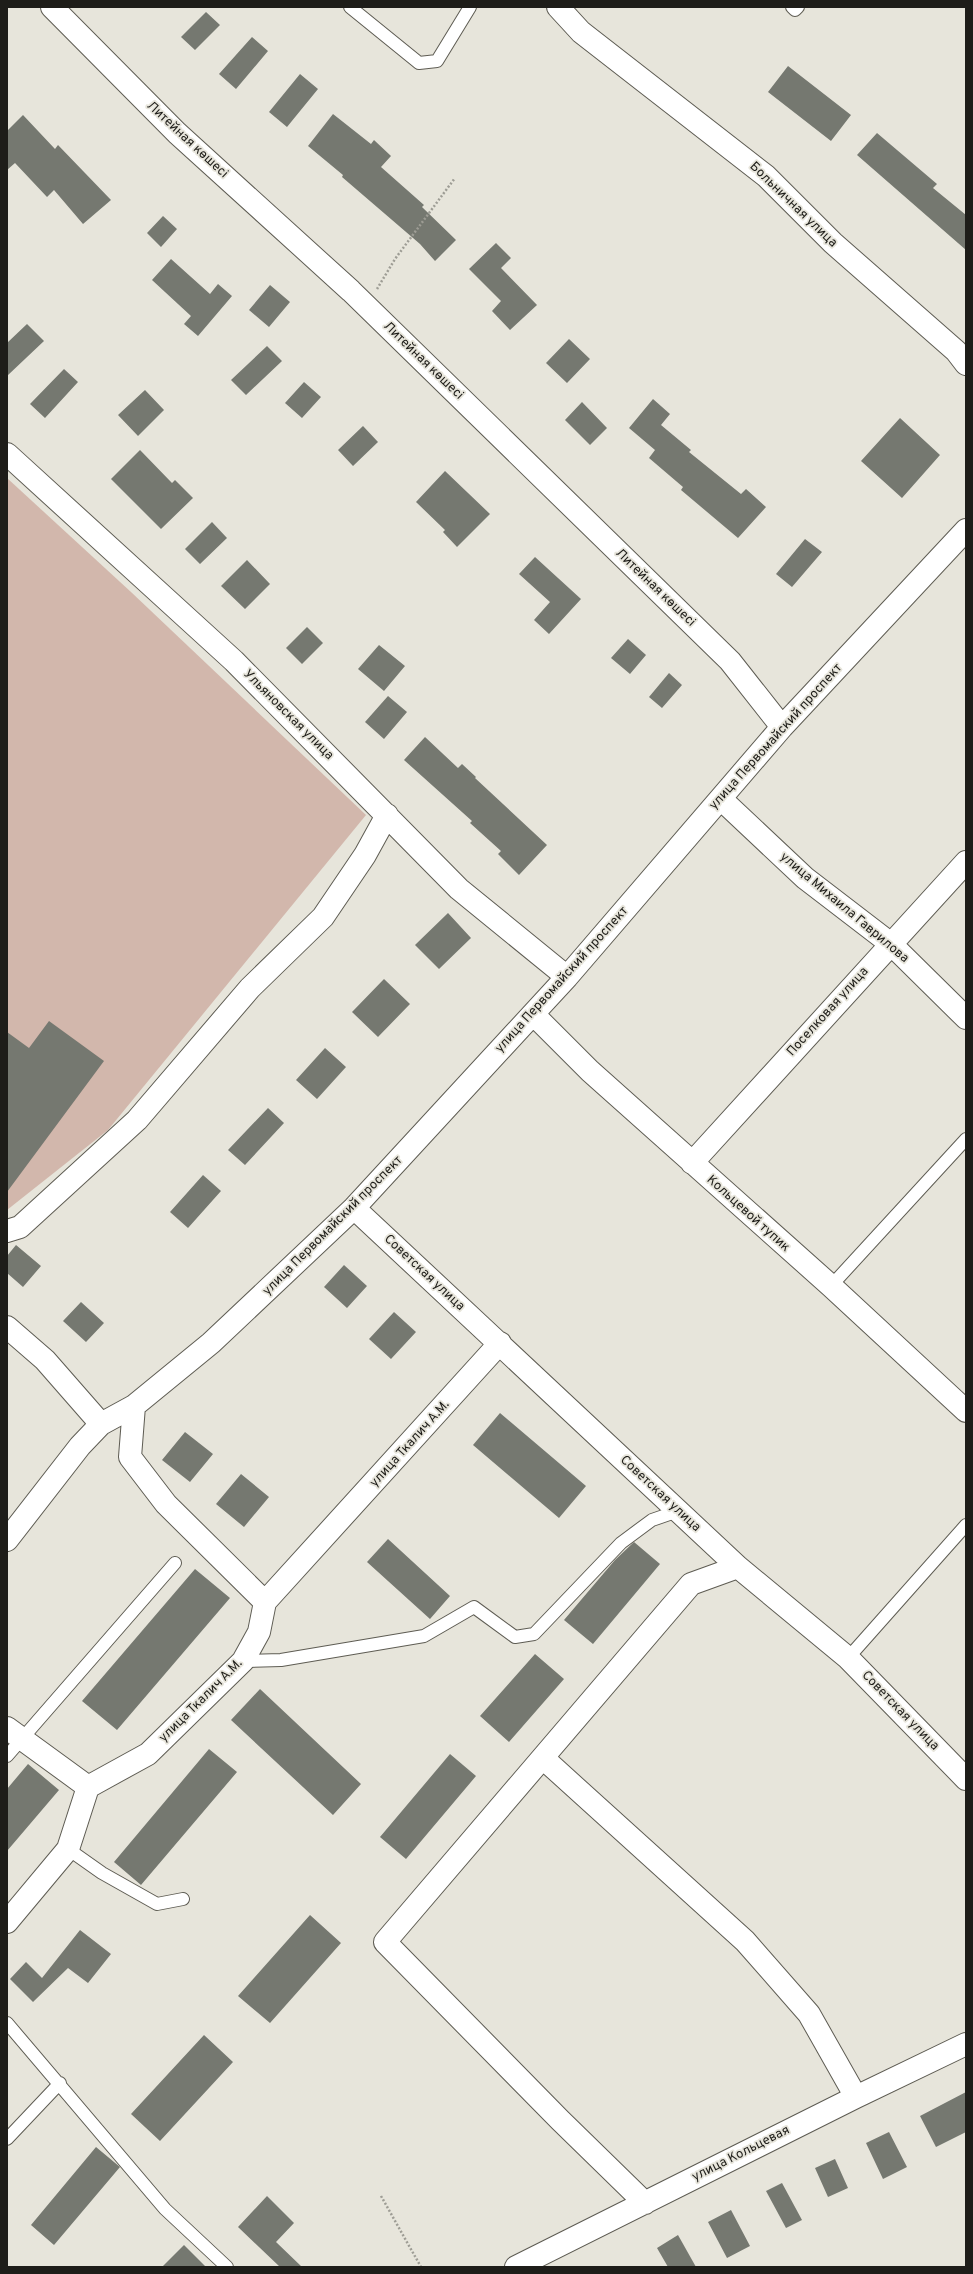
<svg xmlns="http://www.w3.org/2000/svg" width="973" height="2274" font-family="Overpass,sans-serif">
  <style>
    .green { fill: #d2b7ac }
    .building { fill: #757870 }
    .lines { fill: none; stroke-linecap: round; stroke-linejoin: round }
    .service-casing { stroke: #5e5c53; stroke-width: 14 }
    .minor-casing { stroke: #5e5c53; stroke-width: 24 }
    .path { stroke: #9e9d95; stroke-width: 2.5; stroke-dasharray: 2 2; stroke-linecap: butt }
    .service { stroke: #fff; stroke-width: 12 }
    .minor { stroke: #fff; stroke-width: 22 }
    .labels { text-anchor: middle; dominant-baseline: central; stroke-width: 3.5; stroke-linejoin: round; paint-order: stroke }
    .street-label { font-size: 13px; fill: #1e1d19; stroke: #e7e5db }
  </style>
  <rect width="100%" height="100%" fill="#e7e5db"/>
  <path class="green" d="M7,478L131,592L366,815L108,1130L7,1210Z"/>
  <path class="building" d="M206,12L220,25L195,50L181,37Z
    M252,37L268,51L236,89L219,74Z
    M788,66L851,115L831,141L768,92Z
    M300,74L318,89L287,127L269,112Z
    M333,114L371,144L374,140L391,156L381,167L424,205L422,207L456,240L435,261L420,244L342,177L343,175L308,146Z
    M23,115L55,149L58,145L111,200L83,224L54,190L47,197L15,163L7,170V131Z
    M877,133L937,184L933,188L966,215V250L857,155Z
    M163,216L177,229L161,247L147,233Z
    M496,243L511,258L501,268L537,305L510,330L492,311L501,301L469,269Z
    M171,259L210,294L218,284L232,296L198,336L184,324L191,316L152,280Z
    M270,285L290,302L269,327L249,310Z
    M27,324L44,341L7,376V343Z
    M569,339L590,359L567,383L546,363Z
    M267,346L282,361L246,395L231,380Z
    M64,369L78,382L45,418L30,404Z
    M304,382L321,397L302,418L285,403Z
    M145,390L164,410L138,436L118,415Z
    M653,399L670,414L661,425L691,450L689,452L741,494L746,489L766,507L738,538L681,490L683,487L649,458L655,450L629,428Z
    M582,402L607,428L590,445L565,420Z
    M900,418L940,455L902,498L861,461Z
    M363,426L378,442L353,466L338,450Z
    M140,450L172,483L175,480L193,498L161,529L111,479Z
    M445,471L490,514L457,547L443,532L445,530L416,502Z
    M212,522L227,538L200,564L185,549Z
    M805,539L822,552L792,587L776,574Z
    M535,557L581,599L549,634L534,620L550,602L519,574Z
    M247,560L270,584L245,609L221,586Z
    M307,627L323,643L302,664L286,648Z
    M628,639L646,655L630,674L611,658Z
    M379,645L405,666L384,691L358,669Z
    M669,673L682,685L662,708L649,697Z
    M388,696L407,712L384,739L365,722Z
    M425,737L458,768L462,764L476,777L475,778L547,845L519,875L498,854L501,851L470,823L472,821L404,760Z
    M448,913L471,938L439,969L415,945Z
    M384,979L410,1004L378,1037L352,1012Z
    M49,1021L104,1061L7,1192V1032L29,1048Z
    M325,1048L346,1067L317,1099L296,1080Z
    M268,1108L284,1123L245,1165L228,1150Z
    M203,1175L221,1191L188,1228L170,1212Z
    M16,1245L41,1266L23,1287L7,1273V1256Z
    M344,1265L367,1286L347,1308L324,1287Z
    M81,1302L104,1323L86,1342L63,1321Z
    M394,1312L416,1332L391,1359L369,1339Z
    M500,1413L586,1486L559,1518L473,1445Z
    M185,1432L213,1454L190,1482L162,1460Z
    M241,1474L269,1497L244,1527L216,1504Z
    M388,1539L450,1596L430,1619L367,1562Z
    M634,1542L660,1564L593,1644L564,1620L615,1560Z
    M195,1569L230,1598L117,1730L82,1701Z
    M535,1654L564,1679L509,1742L480,1716Z
    M260,1689L361,1784L333,1815L231,1720Z
    M209,1749L237,1772L141,1885L114,1862Z
    M450,1754L476,1776L406,1859L380,1837Z
    M28,1764L59,1790L7,1851V1789Z
    M310,1915L341,1943L270,2023L238,1996Z
    M80,1930L111,1954L88,1983L68,1968L33,2002L10,1979L26,1962L42,1978Z
    M204,2035L233,2062L160,2141L131,2114Z
    M966,2092V2132L936,2147L920,2116Z
    M889,2132L907,2167L883,2179L866,2143Z
    M96,2147L120,2167L54,2245L31,2225Z
    M835,2159L848,2188L828,2197L815,2168Z
    M782,2183L802,2220L786,2228L766,2191Z
    M267,2196L294,2223L276,2242L302,2267H280L238,2227Z
    M731,2210L750,2246L727,2258L708,2222Z
    M678,2235L696,2267H668L657,2248Z
    M184,2245L206,2267H162Z"/>
  <g class="lines">
    <defs>
      <path id="service" d="M350,7L419,63L437,61L470,7
        M792,7L795,10L798,7
        M831,1286L966,1139
        M848,1658L966,1525
        M243,1661L281,1660L424,1636L474,1607L515,1637L534,1634L621,1543L652,1520L678,1511
        M7,1756L175,1563
        M68,1849L102,1873L157,1904L183,1899
        M7,2023L165,2209L227,2267
        M7,2139L60,2083"/>
      <path id="minor" d="M52,7L177,133L351,291L730,661L782,727
        M558,7L581,32L766,176L833,243L956,351L966,364
        M7,454L234,661L459,889L567,977
        M721,799L805,878L891,944L966,1018
        M533,1014L590,1071L831,1286L966,1411
        M692,1163L966,862
        M354,1208L738,1567L848,1658L966,1779
        M7,1231L20,1227L137,1120L250,988L323,917L365,855L387,815
        M7,1327L45,1360L101,1424L134,1406L211,1343L354,1208L567,977L782,727L966,530
        M134,1406L130,1457L166,1504L265,1602
        M7,1540L80,1446L101,1424
        M7,1728L88,1787
        M544,1759L745,1941L809,2014L856,2097
        M7,1922L68,1849L88,1787L148,1754L243,1661L259,1632L265,1602L500,1343
        M645,2203L560,2120L385,1942L691,1584L738,1567
        M516,2267L856,2097L966,2044"/>
    </defs>
    <use href="#service" class="service-casing"/>
    <use href="#minor" class="minor-casing"/>
    <path class="path" d="M377,289L395,259L455,178
      M381,2196L421,2267"/>
    <use href="#service" class="service"/>
    <use href="#minor" class="minor"/>
  </g>
  <g class="labels">
    <g class="street-label">
      <text transform="translate(187 140) rotate(43)">Литейная көшесі</text>
      <text transform="translate(793 205) rotate(44)">Больничная улица</text>
      <text transform="translate(423 361) rotate(44)">Литейная көшесі</text>
      <text transform="translate(655 588) rotate(44)">Литейная көшесі</text>
      <text transform="translate(288 715) rotate(45)">Ульяновская улица</text>
      <text transform="translate(776 737) rotate(-48)">улица Первомайский проспект</text>
      <text transform="translate(844 908) rotate(40)">улица Михаила Гаврилова</text>
      <text transform="translate(562 980) rotate(-48)">улица Первомайский проспект</text>
      <text transform="translate(828 1012) rotate(-48)">Поселковая улица</text>
      <text transform="translate(748 1214) rotate(42)">Кольцевой тупик</text>
      <text transform="translate(333 1226) rotate(-45)">улица Первомайский проспект</text>
      <text transform="translate(424 1273) rotate(43)">Советская улица</text>
      <text transform="translate(410 1444) rotate(-48)">улица Ткалич А.М.</text>
      <text transform="translate(660 1494) rotate(43)">Советская улица</text>
      <text transform="translate(201 1701) rotate(-45)">улица Ткалич А.М.</text>
      <text transform="translate(900 1711) rotate(46)">Советская улица</text>
      <text transform="translate(741 2154) rotate(-27)">улица Кольцевая</text>
    </g>
  </g>
  <rect width="973" height="2274" fill="none" stroke="#1e1d19" stroke-width="16"/>
</svg>
